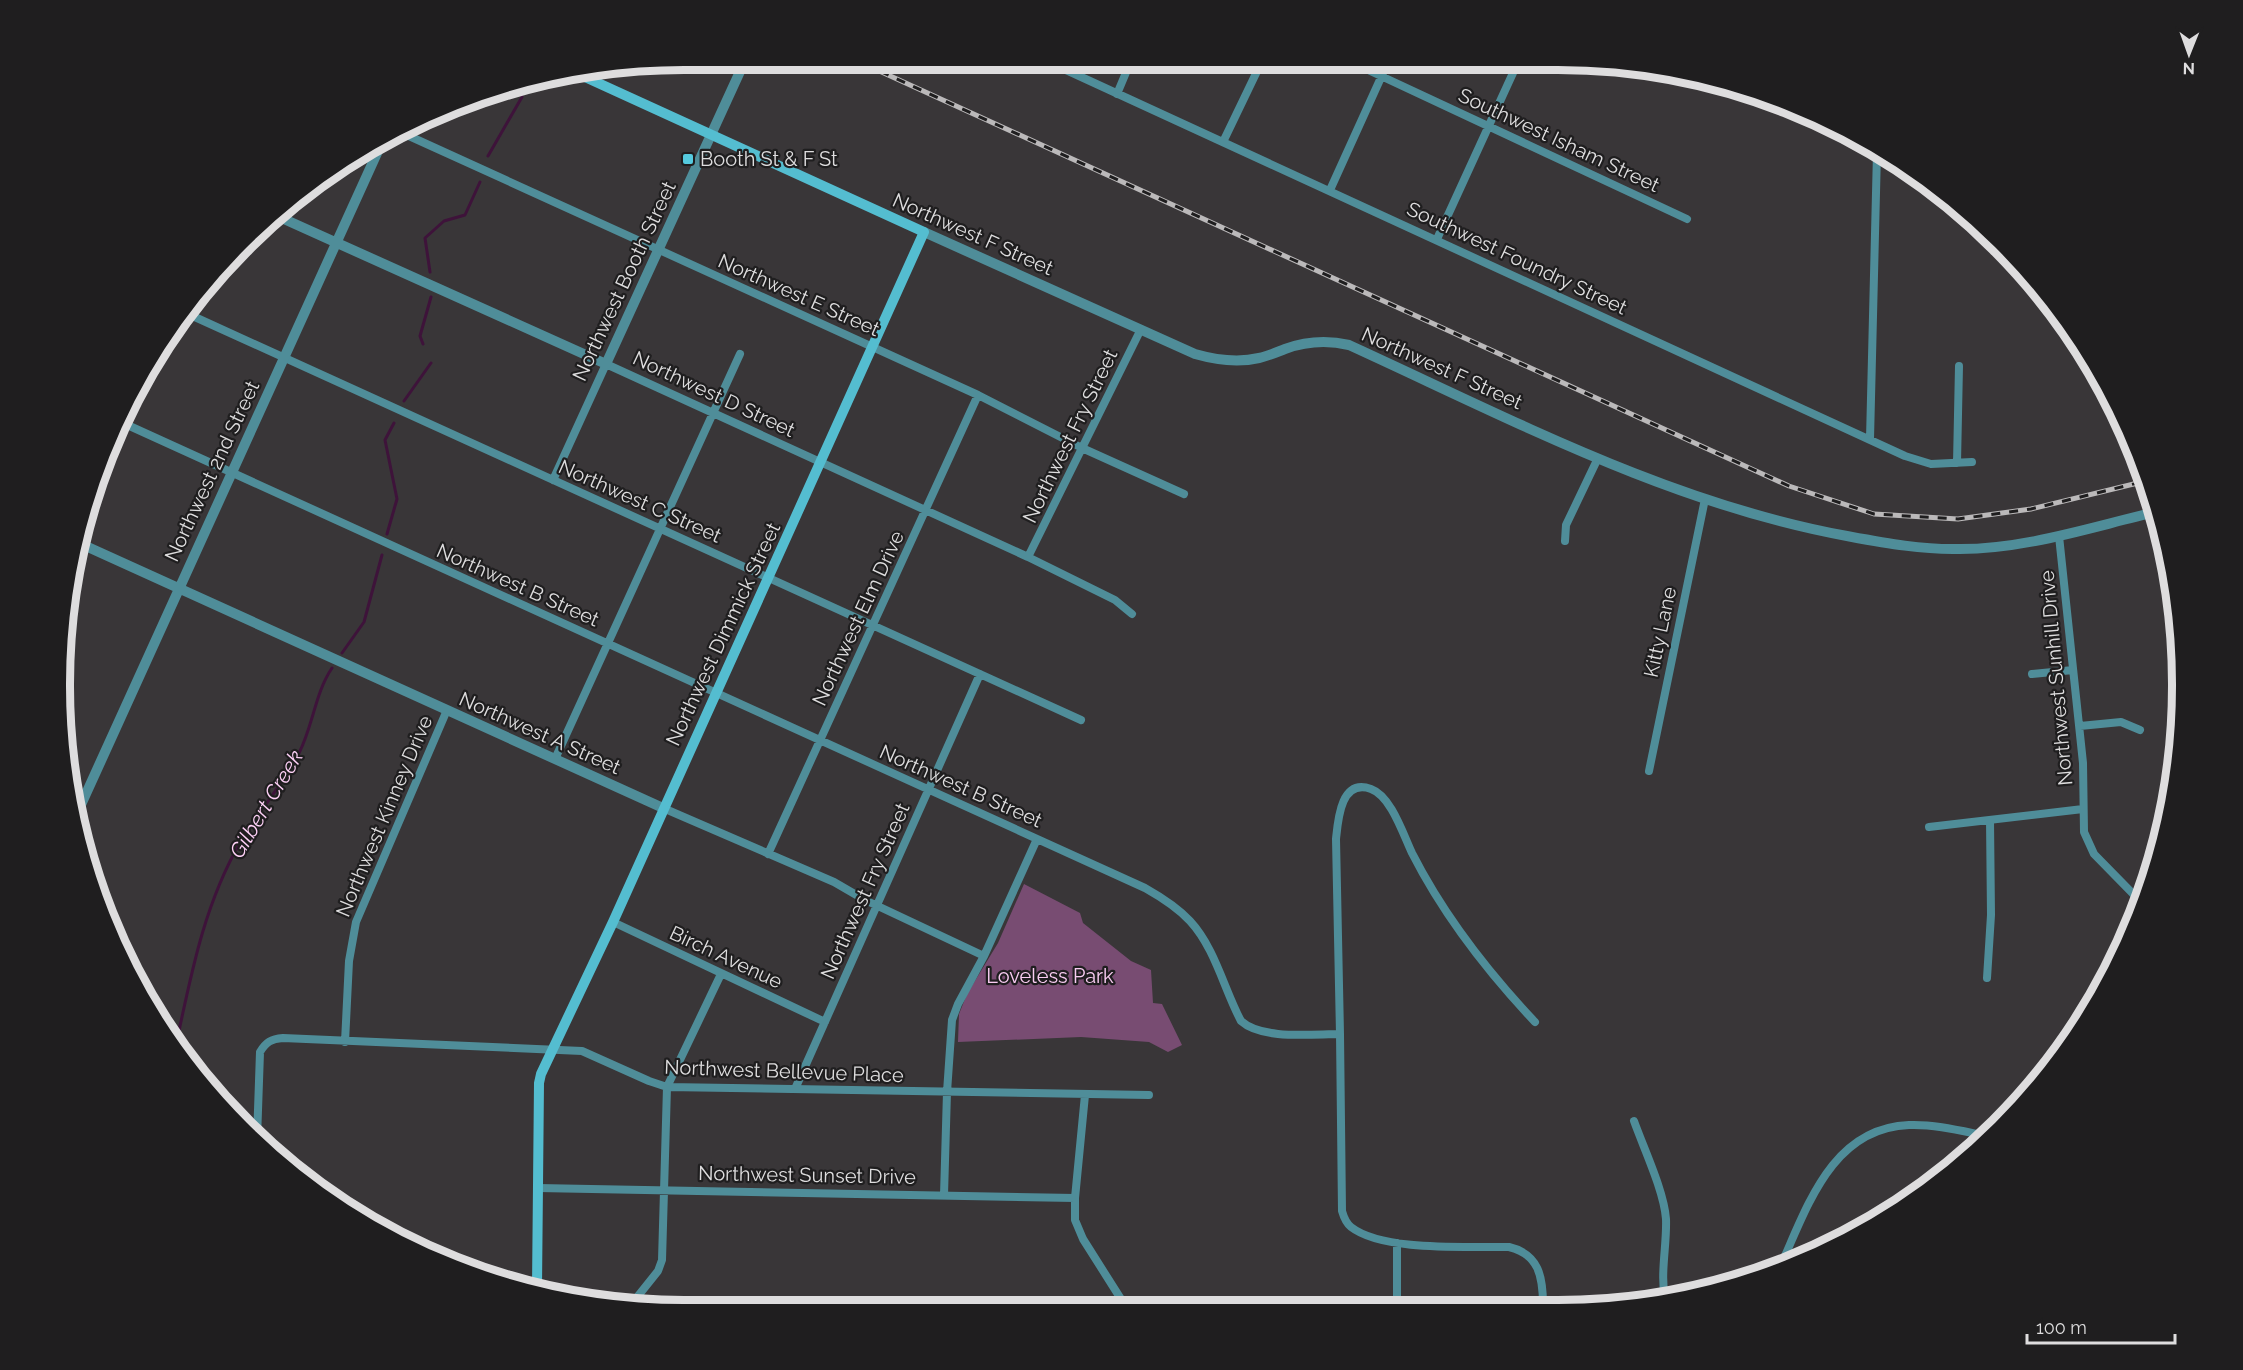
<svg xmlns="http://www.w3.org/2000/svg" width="2243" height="1370" font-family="Raleway,sans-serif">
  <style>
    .green { fill: #784c72 }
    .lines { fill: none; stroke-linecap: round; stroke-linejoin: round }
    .stream { stroke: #3e133a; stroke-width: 3 }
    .minor { stroke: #4f8d99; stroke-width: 8 }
    .tertiary { stroke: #4f8d99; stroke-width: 10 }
    .secondary { stroke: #54bdd0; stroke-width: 10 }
    .rail-casing { stroke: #bbb9ba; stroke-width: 5 }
    .rail { stroke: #1f1e1f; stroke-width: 3; stroke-dasharray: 9; stroke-linecap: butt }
    .poi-dot { fill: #55cade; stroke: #1f1e1f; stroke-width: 2 }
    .labels { text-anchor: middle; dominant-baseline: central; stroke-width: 4.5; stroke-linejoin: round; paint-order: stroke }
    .street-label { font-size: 20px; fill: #deddde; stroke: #1f1e1f }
    .poi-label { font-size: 20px; fill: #deddde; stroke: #1f1e1f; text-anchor: start }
    .park-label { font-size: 20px; fill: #f9ccf2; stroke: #1f1e1f }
    .water-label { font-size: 21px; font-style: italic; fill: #ffd2f8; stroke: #1f1e1f }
    .rim { fill: none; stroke: #deddde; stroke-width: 8 }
  </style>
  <rect width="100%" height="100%" fill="#393638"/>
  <path class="green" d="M1024,884L1080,913L1083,923L1131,961L1151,970L1153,1003L1162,1004L1182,1045L1168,1052L1149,1042L1081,1037L958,1042L959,1014L967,994L998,943Z"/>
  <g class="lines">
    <path class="stream" d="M488,156L522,97L521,85
      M430,272L425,238L444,221L465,215L480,182
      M423,344L420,336L431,297
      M404,401L431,363
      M387,534L397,499L385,440L394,423
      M342,653L364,622L382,555
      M176,1045C191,975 204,904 241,841C258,812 285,782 299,753C313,726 315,693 332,668"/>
    <path class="minor" d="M1351,62L1687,219
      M1053,64L1905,456L1931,464L1972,462
      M1117,94L1130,63
      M398,131L978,395L1082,448L1184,494
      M1223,142L1261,63
      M1877,161L1898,162
      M1330,190L1388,62
      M1437,239L1518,62
      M186,313L1081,720
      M123,423L1145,888C1161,897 1177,907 1190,921C1215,948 1224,989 1241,1021C1262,1040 1312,1034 1340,1034L1342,1211C1344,1218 1346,1223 1351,1227C1383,1252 1469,1246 1509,1247C1539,1254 1543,1277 1543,1305
      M1870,439L1877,152
      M1957,463L1959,366
      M553,480L606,364L1028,557L1115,600L1132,614
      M2059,536L2083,763L2084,832L2094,854L2142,903
      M1565,541L1566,525L1598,458
      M1028,557L1141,329
      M2032,674L2073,670
      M2080,726L2121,722L2140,730
      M555,759L740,354
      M1649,771L1705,499
      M663,808L834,882L865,900L984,956
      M1929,827L2083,809
      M768,854L978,395
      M613,922L825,1022
      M1987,978L1991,915L1990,820
      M1340,1034L1336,839C1338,819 1341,778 1371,789C1391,796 1403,834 1412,853C1444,916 1486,970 1535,1022
      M345,1042L349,961L356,922L447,710
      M795,1089L980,674
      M1085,1095L1075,1198V1220L1083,1239L1126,1307
      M1634,1121C1644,1149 1664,1191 1666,1219C1667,1245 1660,1273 1665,1299
      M257,1139L260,1052C266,1042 271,1039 283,1038L582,1051L649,1081L667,1087L1149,1095
      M538,1188L1075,1198
      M944,1195L947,1092L952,1020L958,1004L984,956L1037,839
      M1780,1267C1807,1208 1831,1128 1909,1125C1935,1124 1962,1131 1987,1136
      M630,1306L658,1271L662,1260L667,1087L721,974
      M1397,1306V1243"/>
    <path class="tertiary" d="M275,215L606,364L743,65
      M924,232L1195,354C1216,360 1237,363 1259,358C1268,356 1277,352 1285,349C1307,341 1327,340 1349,345C1511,419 1671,504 1847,536C1885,543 1922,550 1960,549C2026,549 2091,527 2156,512
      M79,543L663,808
      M75,818L383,140"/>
    <path class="secondary" d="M537,1287L539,1083L541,1074L613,922L924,232L574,72"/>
    <defs>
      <path id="rail" d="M864,64L1789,486L1874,514L1958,519L2031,509L2146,481"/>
    </defs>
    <use href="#rail" class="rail-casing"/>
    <use href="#rail" class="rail"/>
  </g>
  <rect class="poi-dot" x="682" y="153" width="12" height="12" rx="3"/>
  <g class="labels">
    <g class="street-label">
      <text transform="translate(1559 140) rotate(25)">Southwest Isham Street</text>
      <text transform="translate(973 234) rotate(24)">Northwest F Street</text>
      <text transform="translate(1517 258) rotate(25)">Southwest Foundry Street</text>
      <text transform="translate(624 281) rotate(-65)">Northwest Booth Street</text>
      <text transform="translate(799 295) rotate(24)">Northwest E Street</text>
      <text transform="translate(1442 368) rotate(24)">Northwest F Street</text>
      <text transform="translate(714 394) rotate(25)">Northwest D Street</text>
      <text transform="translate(1070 436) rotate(-64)">Northwest Fry Street</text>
      <text transform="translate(212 471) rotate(-65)">Northwest 2nd Street</text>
      <text transform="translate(640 501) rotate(24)">Northwest C Street</text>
      <text transform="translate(518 585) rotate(24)">Northwest B Street</text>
      <text transform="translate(858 618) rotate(-65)">Northwest Elm Drive</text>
      <text transform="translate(1660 632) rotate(-78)">Kitty Lane</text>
      <text transform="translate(723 634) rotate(-65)">Northwest Dimmick Street</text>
      <text transform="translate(2056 678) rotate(-95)">Northwest Sunhill Drive</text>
      <text transform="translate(540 733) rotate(24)">Northwest A Street</text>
      <text transform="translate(961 786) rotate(24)">Northwest B Street</text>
      <text transform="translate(384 816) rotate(-67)">Northwest Kinney Drive</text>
      <text transform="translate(865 891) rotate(-66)">Northwest Fry Street</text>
      <text transform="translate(726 957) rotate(25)">Birch Avenue</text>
      <text transform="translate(784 1071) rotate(2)">Northwest Bellevue Place</text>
      <text transform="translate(807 1175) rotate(1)">Northwest Sunset Drive</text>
    </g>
    <g class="poi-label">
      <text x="700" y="159">Booth St &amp; F St</text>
    </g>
    <g class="park-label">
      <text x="1050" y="976">Loveless Park</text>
    </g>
    <g class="water-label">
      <text transform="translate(266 804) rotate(-59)">Gilbert Creek</text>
    </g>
  </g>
  <path d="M0 0H2243V1370H0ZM684 70H1558A614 614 0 0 1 2172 684V686A614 614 0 0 1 1558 1300H684A614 614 0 0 1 70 686V684A614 614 0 0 1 684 70Z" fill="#1f1e1f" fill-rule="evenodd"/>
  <path class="rim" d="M684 70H1558A614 614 0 0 1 2172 684V686A614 614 0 0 1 1558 1300H684A614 614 0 0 1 70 686V684A614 614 0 0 1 684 70Z"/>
  <g transform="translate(2189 54) rotate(181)" stroke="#1f1e1f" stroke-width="4.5" paint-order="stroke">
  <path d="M0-4.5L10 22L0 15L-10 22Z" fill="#deddde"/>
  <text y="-9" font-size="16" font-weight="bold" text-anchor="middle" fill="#deddde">N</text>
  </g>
  <path d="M2027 1334v9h148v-9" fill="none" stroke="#deddde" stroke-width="3"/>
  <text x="2036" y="1334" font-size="18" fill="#deddde" stroke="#1f1e1f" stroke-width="4.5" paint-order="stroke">100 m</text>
</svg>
